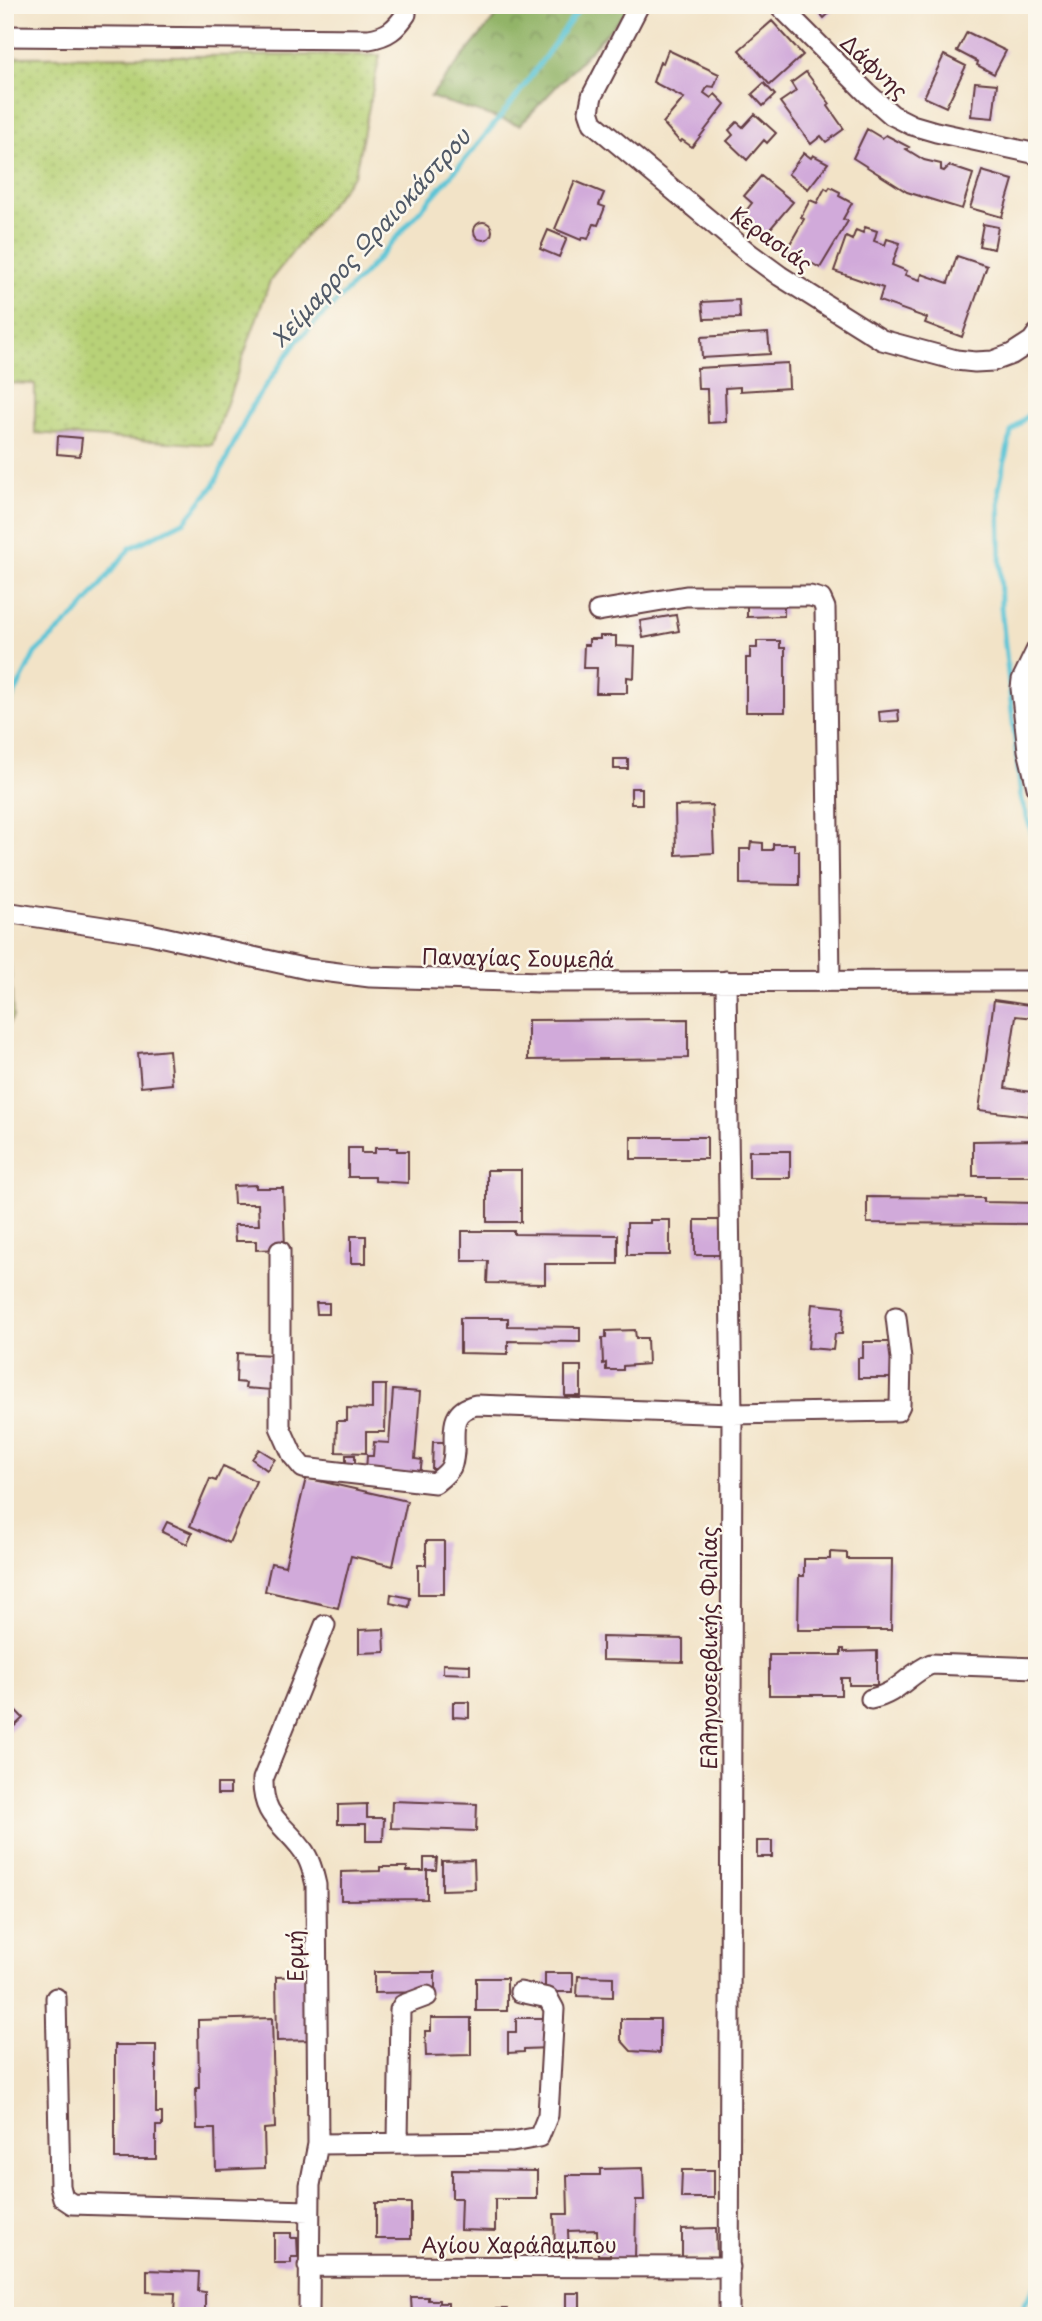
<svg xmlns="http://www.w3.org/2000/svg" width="1042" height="2321" font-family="'Playpen Sans',sans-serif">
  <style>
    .grass { fill: url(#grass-dots); stroke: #817852; stroke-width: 2 }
    .forest { fill: url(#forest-crowns); stroke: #6e6a4a; stroke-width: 2 }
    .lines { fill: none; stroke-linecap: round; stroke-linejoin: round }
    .stream { stroke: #5ac4d6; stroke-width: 5 }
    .building { fill: #d1aada }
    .street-casing { stroke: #633c42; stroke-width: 23 }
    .street { stroke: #fff; stroke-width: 19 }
    .labels { text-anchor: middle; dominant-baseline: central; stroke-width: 5; stroke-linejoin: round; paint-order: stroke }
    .street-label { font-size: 21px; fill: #4a1f2b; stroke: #fbf7ec }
    .water-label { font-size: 23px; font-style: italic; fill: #505967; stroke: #fbf7ec }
  </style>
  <defs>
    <pattern id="grass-dots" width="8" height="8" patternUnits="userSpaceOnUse" patternTransform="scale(1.75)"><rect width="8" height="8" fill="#b8d278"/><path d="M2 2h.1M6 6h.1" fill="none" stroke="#a0b468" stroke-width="1.8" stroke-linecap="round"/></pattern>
    <pattern id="forest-crowns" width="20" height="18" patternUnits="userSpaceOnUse" patternTransform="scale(1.75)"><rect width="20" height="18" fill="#92b468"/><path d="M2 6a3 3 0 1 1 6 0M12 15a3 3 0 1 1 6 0" fill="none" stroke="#799256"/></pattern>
  </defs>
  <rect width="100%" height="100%" fill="#fbf7ec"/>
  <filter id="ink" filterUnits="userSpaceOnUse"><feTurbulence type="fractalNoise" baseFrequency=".0143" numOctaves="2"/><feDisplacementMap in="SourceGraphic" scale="14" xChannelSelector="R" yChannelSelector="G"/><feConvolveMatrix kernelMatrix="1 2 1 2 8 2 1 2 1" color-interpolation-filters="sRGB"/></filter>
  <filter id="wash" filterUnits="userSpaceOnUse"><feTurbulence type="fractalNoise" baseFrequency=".00686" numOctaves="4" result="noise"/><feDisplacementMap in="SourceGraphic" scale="28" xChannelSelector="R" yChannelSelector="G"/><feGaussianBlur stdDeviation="1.57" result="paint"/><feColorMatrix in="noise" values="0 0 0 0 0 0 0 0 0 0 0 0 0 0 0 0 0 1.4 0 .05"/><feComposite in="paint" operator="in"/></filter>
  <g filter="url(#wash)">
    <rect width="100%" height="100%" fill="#f2e3c7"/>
    <path class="grass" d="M380,55L355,173L270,281L212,445L35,433V384L5,383V57Z
      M5,955L10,963L13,1017L5,1031Z"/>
    <path class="forest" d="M505,5H633L520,125L430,97Z"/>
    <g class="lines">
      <path class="stream" d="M1037,406L1011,432L999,488L1001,607L1021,797L1037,850
        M5,713L35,653L80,611L130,548L185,521L214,485L253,404L297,341L366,272L469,155L514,100L582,5
        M1018,2316L1037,2282"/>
    </g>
    <g id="blocks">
      <path class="building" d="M813,5H838L824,18Z
        M1018,5H1037V15Z
        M772,21L803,55L770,85L739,50Z
        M967,32L1006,51L994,74L977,65L978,62L957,51Z
        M668,50L719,74L714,87L708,86L704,93L711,98L715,94L725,104L692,147L682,140L680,142L663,123L684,98L653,82L660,62L663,63Z
        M944,55L966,66L946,107L924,97Z
        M806,72L830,104L828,106L844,129L826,142L821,136L811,144L780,102L796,91L791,83Z
        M975,82L997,84L993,118L971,116Z
        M764,83L775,95L763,106L752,94Z
        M755,114L776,133L767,143L764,140L747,160L727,141L733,135L729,130L737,122L743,127Z
        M867,129L882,138L886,135L909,147L906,149L924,160L941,164V170L944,171L949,166L973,174L962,209L907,192L853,158Z
        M804,153L811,158L813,155L828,163L808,189L788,174Z
        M982,171L1013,180L1002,217L970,208Z
        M761,176L793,202L765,235L742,216L752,203L744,196Z
        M575,181L604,193L599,205L605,207L598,225L594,224L588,239L582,237L581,240L555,229Z
        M830,187L840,192L839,196L852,203L843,219L848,221L820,268L787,249L804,219L801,217L810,200L817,203L825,188L828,190Z
        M474 231a9 9 0 1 1 18 0a9 9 0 1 1-18 0Z
        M983,224L998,227L994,249L979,246Z
        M865,227L877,231L874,241L885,245L887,239L900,243L892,265L907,271L905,275L920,280L922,274L948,283L957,256L987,266L962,337L925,323L927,318L879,301L883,288L834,271L846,237L852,240L856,230L863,233Z
        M548,230L567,238L559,257L540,249Z
        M739,300L740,318L704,319L702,302Z
        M768,333L770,354L702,358L701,337Z
        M788,363L789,388L740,391V387L725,388L726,422L708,423L707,389H698L697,368Z
        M58,436L82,438L80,456L57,454Z
        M747,603H784V616L747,617Z
        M676,615L679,631L643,638L640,621Z
        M600,636H616V646L635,647L634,678L627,677V693H596L597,668H583L584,645H589V639H600Z
        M757,641H780V648H785V712H746V658H750V648H757Z
        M898,710L899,721L880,722L879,712Z
        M614,759H628V769H614Z
        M631,788H642V804H631Z
        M712,805L714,853L676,855L675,806Z
        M751,842L763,843V850H773V844H794V851H799V885L740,884V849H750Z
        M994,1000L1036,1006L1035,1018L1016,1016L1005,1088L1032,1092L1029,1116L979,1110Z
        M688,1019V1058L528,1060V1020Z
        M169,1050L172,1084L141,1087L138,1053Z
        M631,1137H707V1159H631Z
        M1037,1140V1176H973V1141Z
        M348,1148H361V1153H375V1148H397V1151H408V1183L375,1181V1177H348Z
        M749,1151H790V1178H749Z
        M487,1170H521V1222H487Z
        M256,1185V1188H283L285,1249L256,1250V1241H235L234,1225H259L258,1204H234L233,1186Z
        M867,1197L984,1198V1202L1037,1203V1224L867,1223Z
        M650,1220H670V1255H627V1223H650Z
        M695,1220H727V1255H695Z
        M462,1231H514V1234L618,1235V1264H545V1284L487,1283L488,1261H462Z
        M351,1236H366V1263H351Z
        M316,1303H329V1314H317Z
        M812,1304L844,1307L842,1334H835L833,1350L808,1348Z
        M460,1318H508V1326L580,1327V1342L508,1341V1354L460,1353Z
        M635,1330L636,1338H647L648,1364L623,1366V1370H606V1363L603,1364L602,1338H606V1331Z
        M863,1342H893V1378H858V1358H863Z
        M237,1353L273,1355L271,1390L245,1388L246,1383L236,1382Z
        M565,1366H581V1396H565Z
        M372,1385H386L385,1432H366V1453L336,1452L337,1421H347V1408L372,1409Z
        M393,1390L420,1392L415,1459L422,1460L420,1475L366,1471L367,1456H373L374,1442L389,1443Z
        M433,1442H444L443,1469H432Z
        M259,1449L275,1459L267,1470L252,1459Z
        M346,1455H355V1471H346Z
        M223,1466L256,1481L229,1543L190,1526L210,1479L216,1481Z
        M306,1478L407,1501L393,1566L351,1556L338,1608L265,1591L271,1563L285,1566Z
        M167,1522L192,1533L187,1544L162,1532Z
        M426,1541H444V1594H418V1565H426Z
        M830,1552L847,1553V1559H892L891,1630H798L799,1576H804V1559H830Z
        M391,1594L410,1598L409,1607L390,1603Z
        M710,1617H728V1632H710Z
        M384,1629L385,1652L359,1653V1630Z
        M602,1637L683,1639V1662L602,1660Z
        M841,1649H844V1652L877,1651V1685H849V1678H841V1695H769V1655H841Z
        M443,1664L470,1665V1674L443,1673Z
        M5,1699L23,1718L5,1735Z
        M453,1702H469V1718L453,1717Z
        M217,1784H230V1794H217Z
        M392,1801L477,1804L476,1831L391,1828Z
        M367,1804V1818H384L383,1841H366V1824H338V1805Z
        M757,1841H772V1857H757Z
        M424,1858H437L436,1870H427V1899L341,1900V1872L380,1871V1867H407V1871H424Z
        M474,1860L475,1889L442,1890V1861Z
        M374,1972H435V1992L374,1993Z
        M545,1973H573V1992H545Z
        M312,1976L313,2040L277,2041L276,1977Z
        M578,1976L613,1977V1997L577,1996Z
        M476,1978H507V2011H476Z
        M272,2018L275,2128L264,2129L265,2168L216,2170L215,2129H197L196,2088H199L198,2020Z
        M431,2018H471V2055L426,2056L425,2031H431Z
        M516,2018H550V2048L524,2049V2052L508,2053V2032H516Z
        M621,2019H660V2053L631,2051L621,2040Z
        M115,2045H156V2113H162V2126H156V2159H115Z
        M643,2168L644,2200H636L635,2259H610V2255H598L597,2230L568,2231L569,2255H555L554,2214H568L567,2175H600V2169Z
        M452,2170L537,2171V2199H495V2231L460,2230L461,2198H452Z
        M682,2170H714V2198H681Z
        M376,2203H411V2239H376Z
        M716,2228L717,2257H682V2229Z
        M274,2233H291V2238H297L298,2257H291V2263H274Z
        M147,2270L199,2272L198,2291L205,2292V2316H174L175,2293L147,2292Z
        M566,2293H580V2316H566Z
        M411,2297H428V2300H439V2303H448V2316H412Z
        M496,2309H507V2316H471V2312H496Z"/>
    </g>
  </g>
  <g filter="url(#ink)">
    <use href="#blocks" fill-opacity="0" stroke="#633c42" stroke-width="2"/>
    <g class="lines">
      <defs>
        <path id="street" d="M639,5L592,96L589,111L593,123L750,254L780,276L882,340L956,360L975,362L993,361L1012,354L1032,341L1037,334
          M779,5L868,94L892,115L912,125L936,132L1037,154
          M5,36L369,39C388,36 396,29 406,14
          M598,611L686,596H810L821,599L825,608L830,980
          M1037,649L1022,680L1021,688L1028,750L1037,787
          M5,912L150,934L307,969L370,977L541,982L1037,981
          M726,981L732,1414L729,2316
          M280,1251V1427L293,1456L303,1468L435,1483C440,1479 448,1473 451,1467C461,1443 441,1413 476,1405L732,1414L897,1411L900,1405L901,1359L896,1317
          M871,1699C898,1694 908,1674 931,1664L1037,1668
          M56,1998L60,2186L63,2198L72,2204L309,2211
          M398,2141L400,2010L403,2005L427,1996
          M318,2144L512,2142L539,2137L548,2115L554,2009L548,1998L520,1992
          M308,2266L730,2267
          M309,2316L310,2185L318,2144L316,1885C313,1872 310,1859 302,1849C282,1822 262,1817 263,1779L325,1625"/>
      </defs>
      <use href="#street" class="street-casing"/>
      <use href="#street" class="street"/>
    </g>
  </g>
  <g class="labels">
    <g class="street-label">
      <text transform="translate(875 66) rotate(43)">Δάφνης</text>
      <text transform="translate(772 238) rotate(36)">Κερασιάς</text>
      <text transform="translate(518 957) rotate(1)">Παναγίας Σουμελά</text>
      <text transform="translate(708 1648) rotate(-90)">Ελληνοσερβικής Φιλίας</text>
      <text transform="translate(294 1956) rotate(-91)">Ερμή</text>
      <text x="519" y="2244">Αγίου Χαράλαμπου</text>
    </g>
    <g class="water-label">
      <text transform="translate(370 237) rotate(-48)">Χείμαρρος Ωραιοκάστρου</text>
    </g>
  </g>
  <rect width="1042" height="2321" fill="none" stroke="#fbf7ec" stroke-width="28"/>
</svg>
